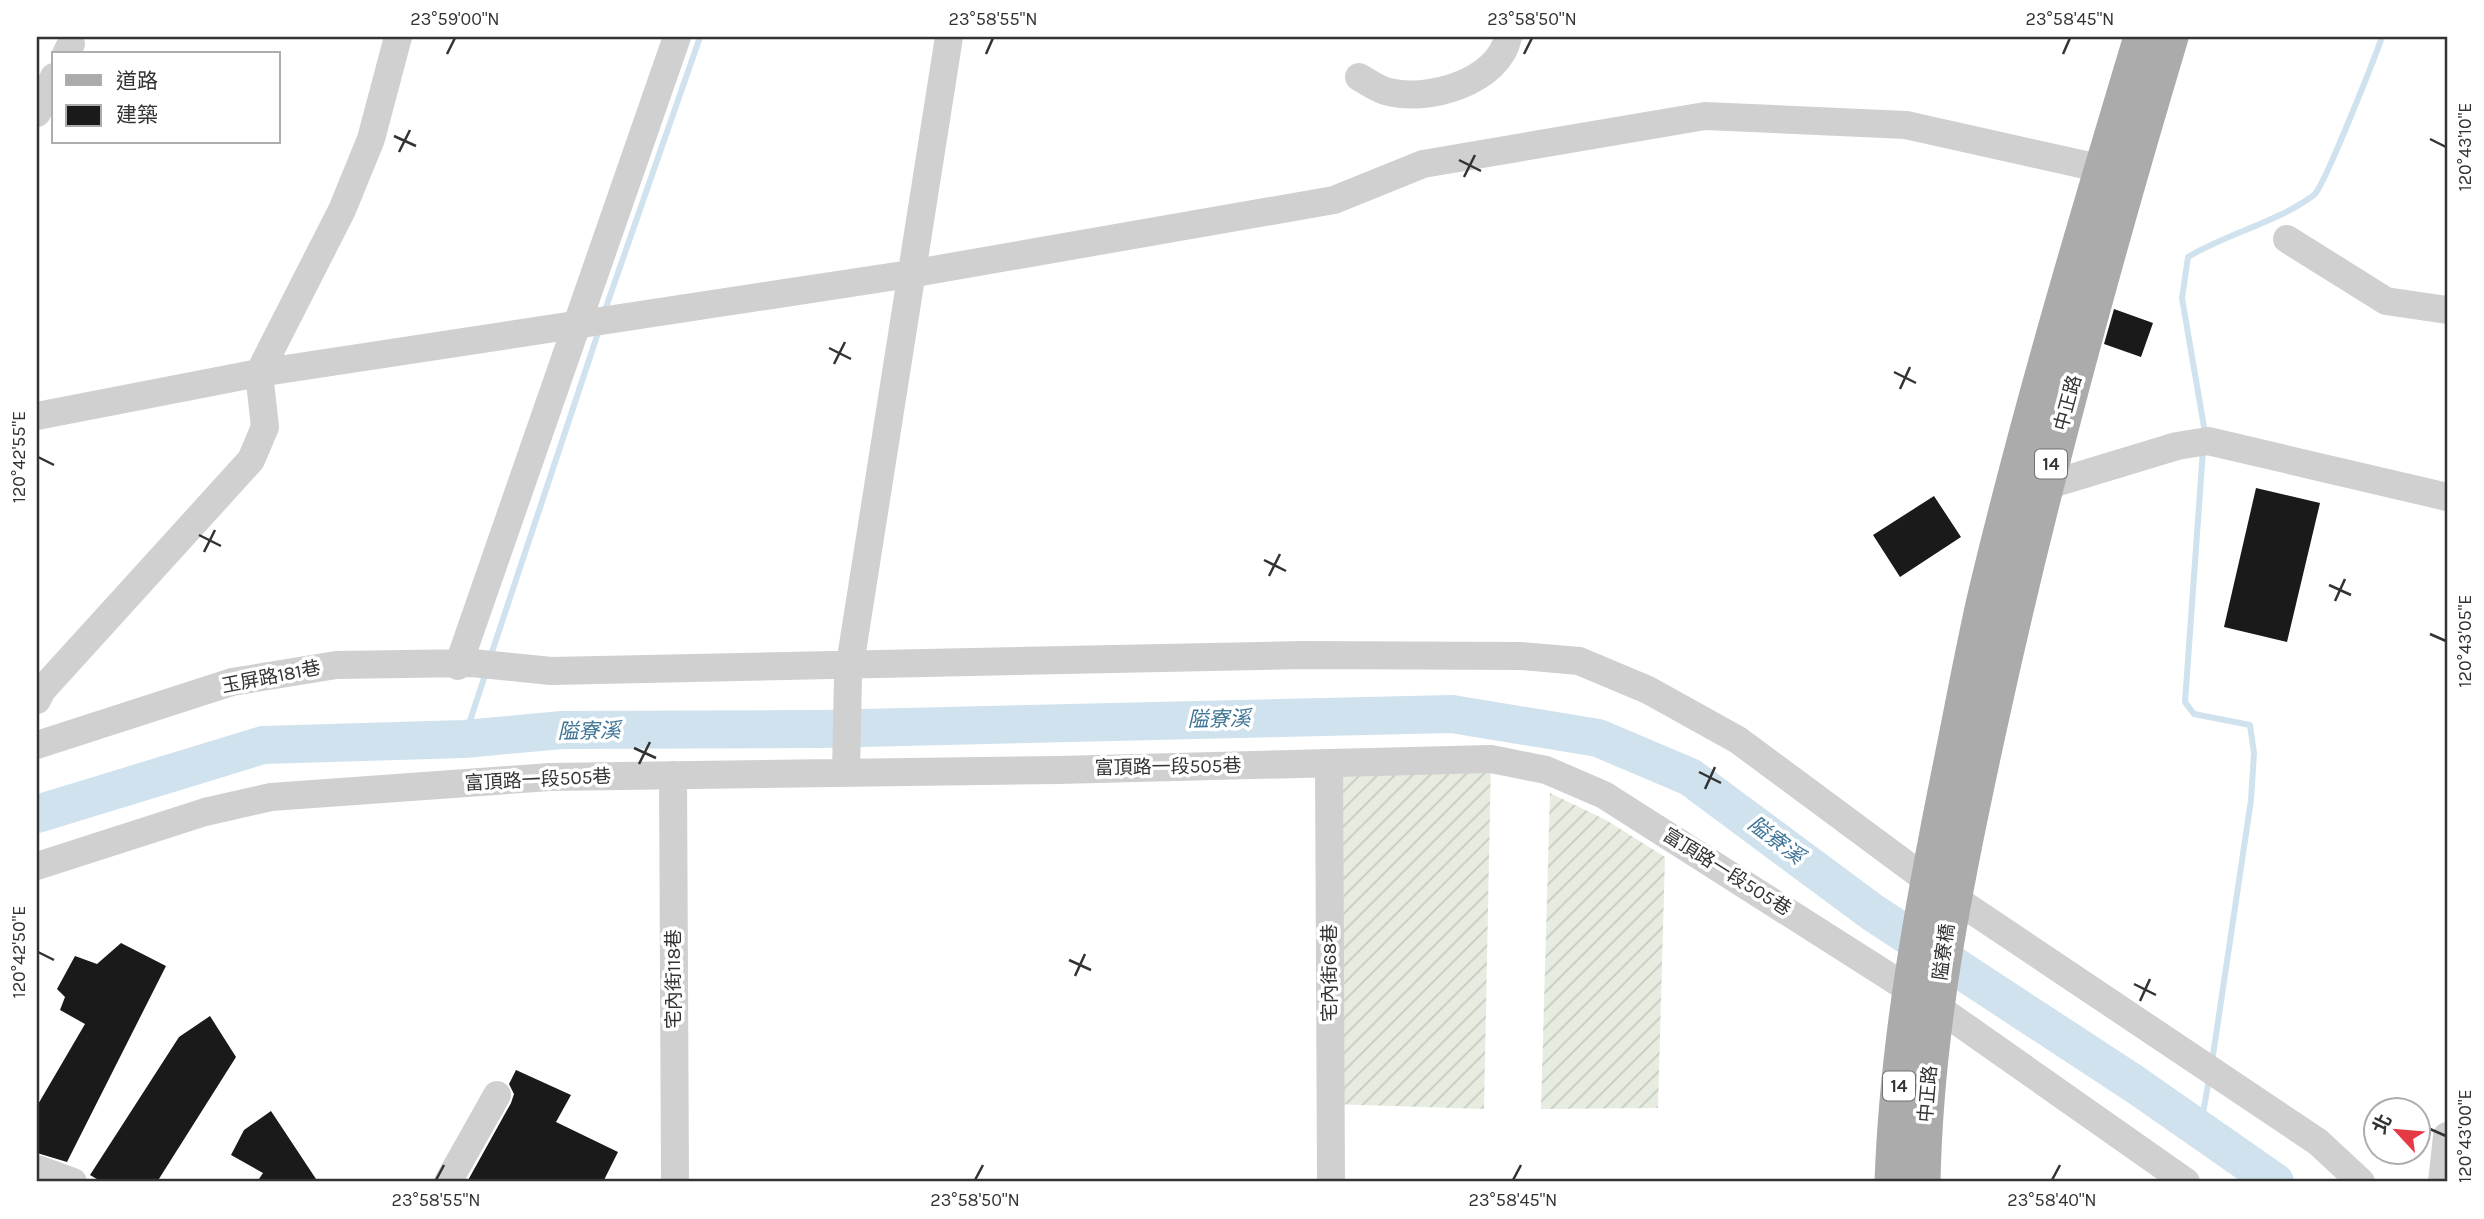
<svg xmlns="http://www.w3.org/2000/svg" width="2484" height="1219" font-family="Karla,'Noto Sans TC',sans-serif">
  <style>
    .garden { fill: url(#garden-furrows) }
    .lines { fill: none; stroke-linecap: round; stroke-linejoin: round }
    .stream { stroke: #cfe2ee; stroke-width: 6 }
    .river { stroke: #cfe2ee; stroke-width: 38 }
    .building { fill: #1a1a1a }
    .minor { stroke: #d0d0d0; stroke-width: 28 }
    .major { stroke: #ababab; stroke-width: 35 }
    .ticks { fill: none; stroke: #333; stroke-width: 2.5 }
    .labels { text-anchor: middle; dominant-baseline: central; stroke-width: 7; stroke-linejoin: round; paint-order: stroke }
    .shield { fill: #fff; stroke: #707070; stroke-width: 2 }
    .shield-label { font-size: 18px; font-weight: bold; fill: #333 }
    .street-label { font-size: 19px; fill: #333; stroke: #fff }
    .water-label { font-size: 21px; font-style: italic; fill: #3f7597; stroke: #fff }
    .neatline { fill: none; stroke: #333; stroke-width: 2.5 }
    .ticks-label { font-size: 18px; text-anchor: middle; fill: #333 }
  </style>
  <defs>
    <pattern id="garden-furrows" width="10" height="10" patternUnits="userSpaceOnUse" patternTransform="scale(1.75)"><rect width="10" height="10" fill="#e6ecdf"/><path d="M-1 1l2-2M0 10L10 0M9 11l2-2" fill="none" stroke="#c6cbc0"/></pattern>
  </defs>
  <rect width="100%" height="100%" fill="#fff"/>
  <path class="garden" d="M1491,759L1484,1109L1331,1104L1329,770Z
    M1550,793L1606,820L1665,857L1658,1108L1541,1109Z"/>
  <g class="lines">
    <path class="stream" d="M604,313L700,37
      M2205,433L2182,298L2188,257C2228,233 2276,223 2314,195C2324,187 2375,57 2382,37
      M2203,450L2185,702L2194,714L2250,725L2254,753L2251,800L2212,1062
      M490,658L599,330
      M464,739L486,672
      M2200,1130L2209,1079"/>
    <path class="river" d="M37,814L263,745L464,739L562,730L821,729L1452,714L1598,738L1690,777L1872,912L2136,1085L2275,1182"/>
  </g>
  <path class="building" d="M2114,309L2153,323L2141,357L2104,344Z
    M2256,488L2320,503L2287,642L2224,627Z
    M1934,496L1961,537L1900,577L1873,535Z
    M121,943L166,966L67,1162L37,1153V1106L85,1024L60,1010L65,997L57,989L75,956L97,964Z
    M210,1016L236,1057L157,1182H102L90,1175L179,1037Z
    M516,1070L571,1095L556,1122L618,1152L603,1182H467L511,1103L514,1094L509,1084Z
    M271,1111L318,1182H257L263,1173L231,1155L244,1130Z"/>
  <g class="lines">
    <path class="minor" d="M66,54L71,44
      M1359,77C1368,82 1379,90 1389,92C1428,102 1499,82 1508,37
      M37,113L54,77
      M2287,239L2386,301L2447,310
      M37,416L259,373L910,274L1334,200L1423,164L1705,116L1906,125L2121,173
      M2030,480L2045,486L2177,446L2208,441L2447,497
      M458,666L677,37
      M37,700L42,690L251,460L265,427L259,373L342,210L371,139L398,37
      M37,745L232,682L336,665L472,663L551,671L1302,655L1521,656L1579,661L1648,690L1738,740L1927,880L2318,1142L2361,1182
      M1329,763L1331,1182
      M846,772L848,677L949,37
      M673,775L675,1182
      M37,866L205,812L271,797L550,777L1059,770L1491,759L1546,770L1604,795L1937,1007L2186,1182
      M37,1169L73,1182
      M448,1182L497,1095
      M2442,1182L2447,1136"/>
    <path class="major" d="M1892,1182C1897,1040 1923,901 1951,762C1962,708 1972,653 1984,600C2029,411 2085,223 2141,37
      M1923,1182C1926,1024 1958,870 1992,716C2042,487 2104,261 2171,37"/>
  </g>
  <path class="ticks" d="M447,54L455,38M986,54L993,38M1524,54L1532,38M2063,54L2070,38M394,136L416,146M2430,139L2446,147M399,152L410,130M1459,160L1481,171M1464,177L1475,155M829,348L851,359M834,364L845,342M1894,372L1916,383M1900,389L1910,367M38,457L54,465M199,535L221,546M204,552L215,530M1264,560L1286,571M1269,576L1280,554M2329,585L2351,595M2335,601L2345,579M2430,634L2446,641M634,748L656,758M639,764L650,742M1699,772L1721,783M1705,789L1715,767M38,952L54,960M1069,960L1091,970M1075,976L1085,954M2134,984L2156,995M2140,1001L2150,979M2430,1129L2446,1136M436,1180L444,1165M975,1180L983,1165M1513,1180L1521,1165M2052,1180L2060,1165"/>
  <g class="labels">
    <g class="shield">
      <rect x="2035" y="449.5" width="32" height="29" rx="5"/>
      <rect x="1883" y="1071.5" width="32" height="29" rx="5"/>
    </g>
    <g class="shield-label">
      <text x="2051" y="464">14</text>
      <text x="1899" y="1086">14</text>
    </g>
    <g class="street-label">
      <text transform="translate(2068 403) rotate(-75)">中正路</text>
      <text transform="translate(271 677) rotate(-11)">玉屏路181巷</text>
      <text transform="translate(1168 767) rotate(-1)">富頂路一段505巷</text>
      <text transform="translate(538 780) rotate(-3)">富頂路一段505巷</text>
      <text transform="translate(1727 872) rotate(32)">富頂路一段505巷</text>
      <text transform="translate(1944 952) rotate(-82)">隘寮橋</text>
      <text transform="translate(1330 973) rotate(-90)">宅內街68巷</text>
      <text transform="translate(674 979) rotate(-90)">宅內街118巷</text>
      <text transform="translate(1928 1094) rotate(-85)">中正路</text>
    </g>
    <g class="water-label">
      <text transform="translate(1219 719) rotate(-1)">隘寮溪</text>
      <text transform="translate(589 731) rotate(-1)">隘寮溪</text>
      <text transform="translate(1776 840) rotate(37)">隘寮溪</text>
    </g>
  </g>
  <rect width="2484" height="1219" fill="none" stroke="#ffffff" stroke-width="77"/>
  <rect x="52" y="52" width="228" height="91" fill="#ffffff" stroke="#adadad" stroke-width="2"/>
  <rect x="66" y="75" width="35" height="10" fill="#ababab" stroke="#adadad" stroke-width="2"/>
  <text x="116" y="88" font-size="21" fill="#333333">道路</text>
  <rect x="66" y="105" width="35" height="21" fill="#1a1a1a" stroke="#adadad" stroke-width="2"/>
  <text x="116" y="122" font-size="21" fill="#333333">建築</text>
  <g transform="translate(2397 1131) rotate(296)"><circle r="33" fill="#ffffff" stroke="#adadad" stroke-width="2"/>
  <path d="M0-5L12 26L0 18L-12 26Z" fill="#e63946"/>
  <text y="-10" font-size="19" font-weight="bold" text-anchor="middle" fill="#333333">北</text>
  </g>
  <rect x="38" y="38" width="2408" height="1142" class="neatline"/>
  <g class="ticks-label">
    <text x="455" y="25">23°59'00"N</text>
    <text x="993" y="25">23°58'55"N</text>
    <text x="1532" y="25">23°58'50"N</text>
    <text x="2070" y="25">23°58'45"N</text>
    <text transform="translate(2465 147) rotate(-90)" y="6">120°43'10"E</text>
    <text transform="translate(19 457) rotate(-90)" y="6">120°42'55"E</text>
    <text transform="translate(2465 641) rotate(-90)" y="6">120°43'05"E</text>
    <text transform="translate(19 952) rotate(-90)" y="6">120°42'50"E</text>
    <text transform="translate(2465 1136) rotate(-90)" y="6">120°43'00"E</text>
    <text x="436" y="1206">23°58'55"N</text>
    <text x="975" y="1206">23°58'50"N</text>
    <text x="1513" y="1206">23°58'45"N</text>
    <text x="2052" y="1206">23°58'40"N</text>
  </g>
</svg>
